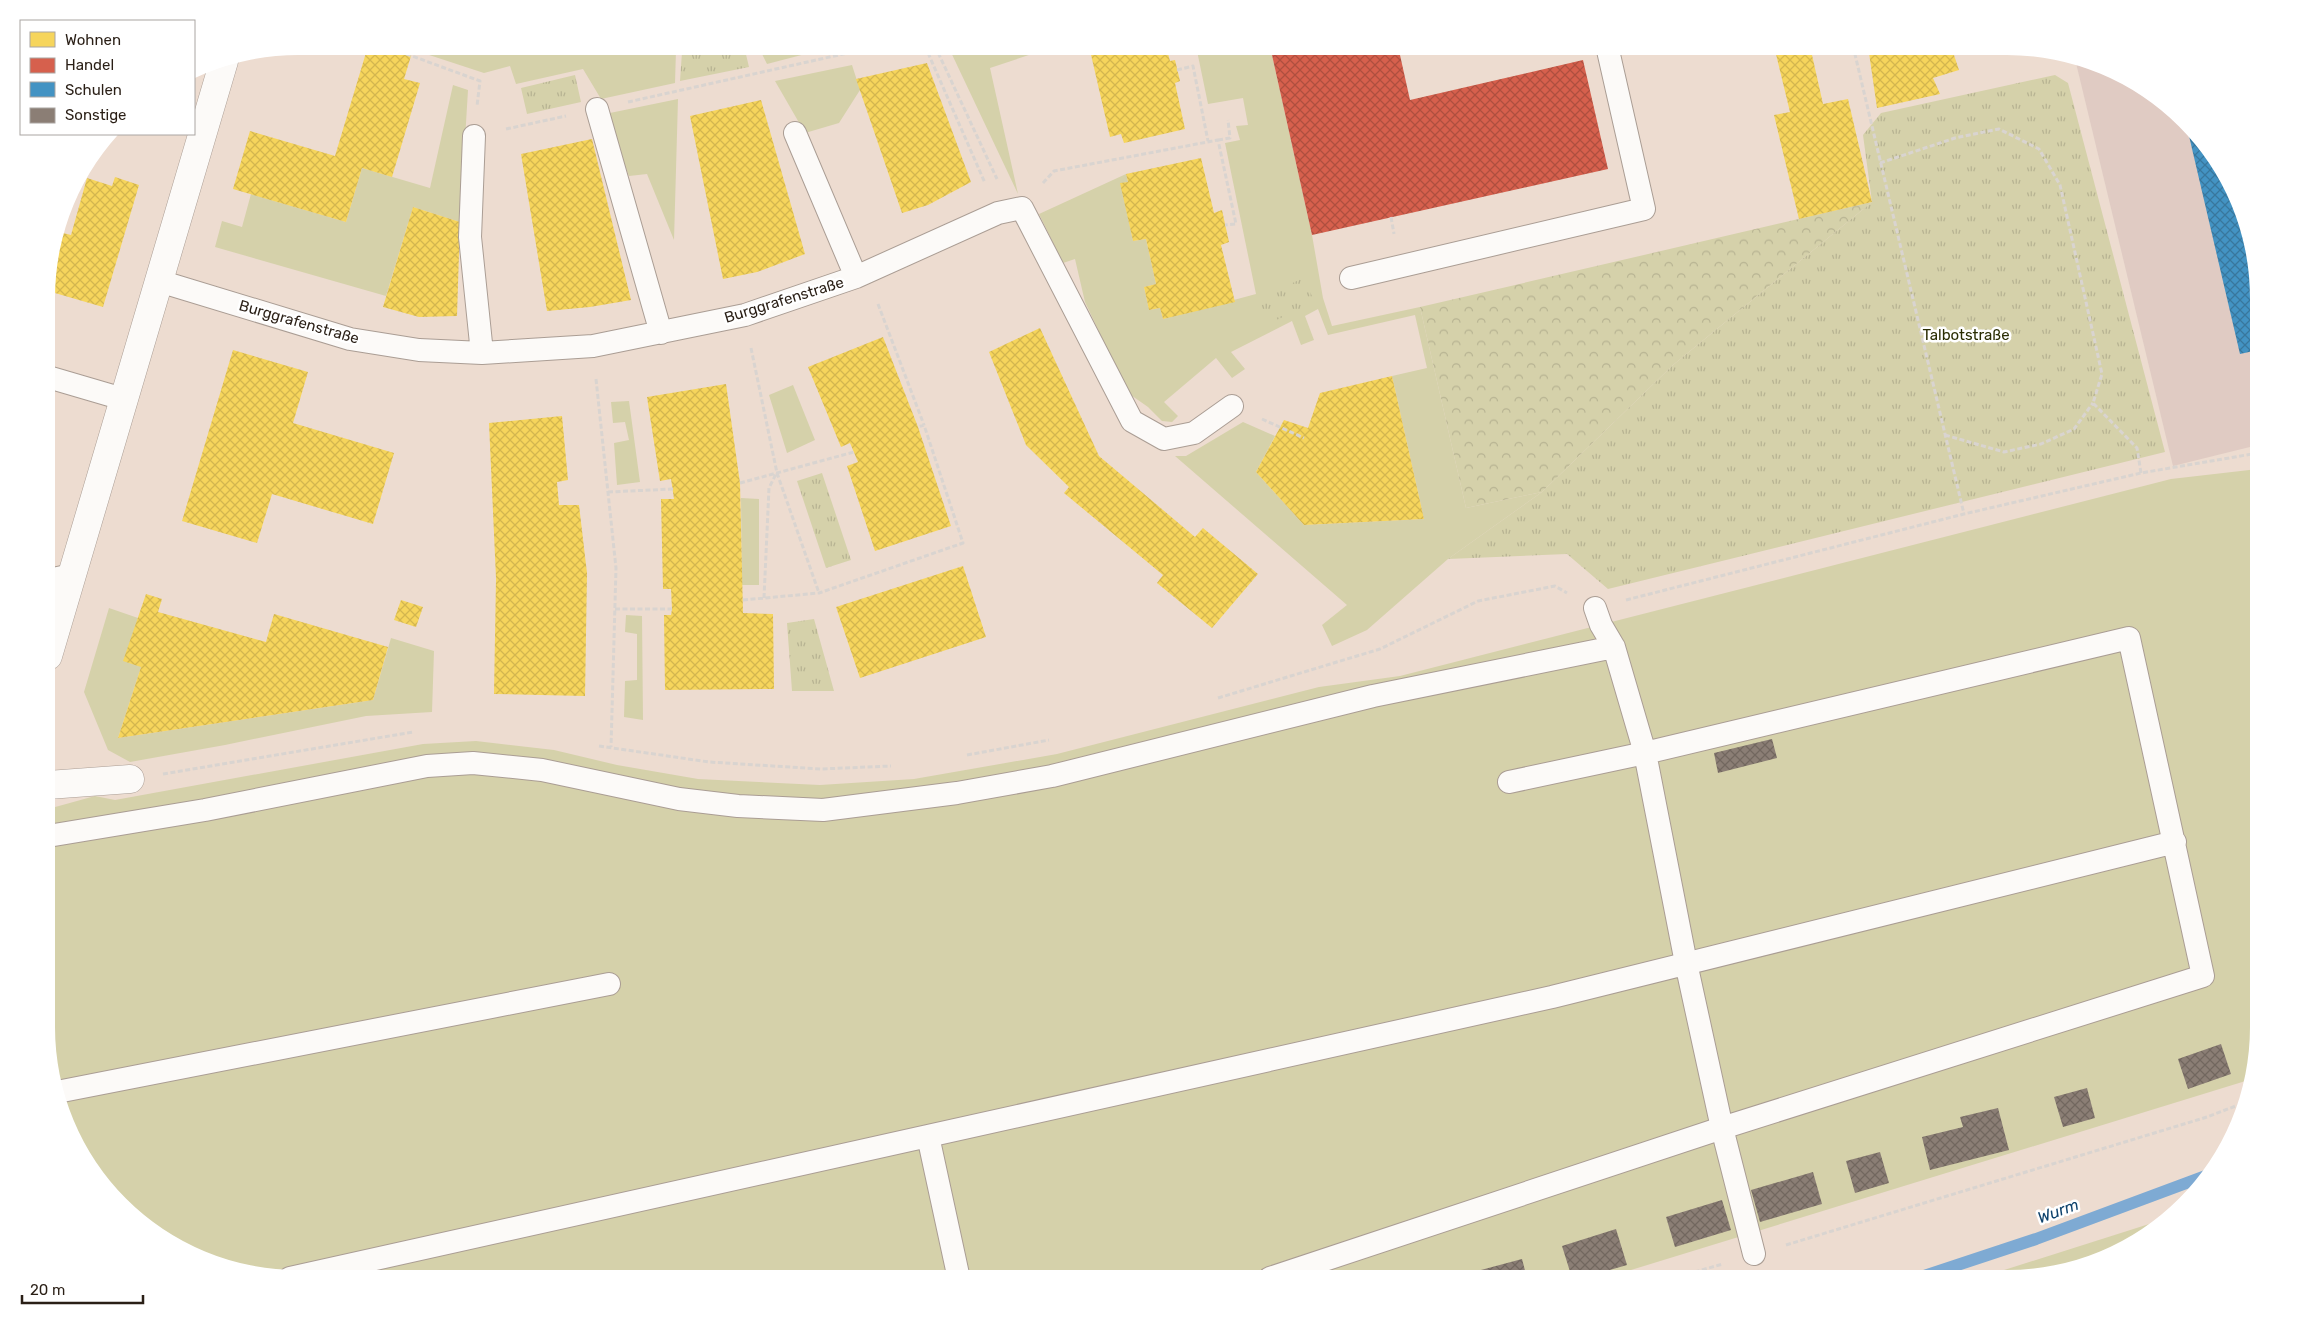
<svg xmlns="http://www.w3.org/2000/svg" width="2305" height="1325" font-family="Rubik,sans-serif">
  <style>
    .education { fill: #e0cbc3 }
    .green { fill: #d5d1aa }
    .forest { fill: url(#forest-crowns) }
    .park { fill: url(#park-tufts) }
    .homes { fill: url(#homes-cross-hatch) }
    .shops { fill: url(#shops-cross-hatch) }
    .schools { fill: url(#schools-cross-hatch) }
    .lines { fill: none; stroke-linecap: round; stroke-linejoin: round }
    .stream { stroke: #7eaad3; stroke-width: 12 }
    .building { fill: url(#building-cross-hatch) }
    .lane-casing { stroke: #aa9d94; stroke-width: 24 }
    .street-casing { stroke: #aa9d94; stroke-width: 29 }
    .path { stroke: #d9d4d0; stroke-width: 3; stroke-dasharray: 5 2.5; stroke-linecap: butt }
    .lane { stroke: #fcfaf8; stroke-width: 22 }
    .street { stroke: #fcfaf8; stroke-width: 28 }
    .labels { text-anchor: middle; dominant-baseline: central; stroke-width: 5; stroke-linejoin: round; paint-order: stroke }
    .street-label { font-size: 15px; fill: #2a1f16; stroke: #fff }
    .park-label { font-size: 15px; fill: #2a2d03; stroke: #fff }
    .water-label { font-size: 16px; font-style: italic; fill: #0e426c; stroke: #fff }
  </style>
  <defs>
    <pattern id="forest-crowns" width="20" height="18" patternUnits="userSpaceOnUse" patternTransform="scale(1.25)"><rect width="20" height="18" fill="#d5d1aa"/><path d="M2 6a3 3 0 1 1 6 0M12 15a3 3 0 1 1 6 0" fill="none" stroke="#b7b392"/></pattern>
    <pattern id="park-tufts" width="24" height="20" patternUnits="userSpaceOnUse" patternTransform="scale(1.25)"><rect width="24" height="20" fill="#d5d1aa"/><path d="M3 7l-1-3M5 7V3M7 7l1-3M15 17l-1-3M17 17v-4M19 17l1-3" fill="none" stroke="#b7b392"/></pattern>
    <pattern id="homes-cross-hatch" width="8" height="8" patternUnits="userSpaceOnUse" patternTransform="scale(1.25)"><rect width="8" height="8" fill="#f6d55c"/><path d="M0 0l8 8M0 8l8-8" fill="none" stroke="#d3b64f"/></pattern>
    <pattern id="shops-cross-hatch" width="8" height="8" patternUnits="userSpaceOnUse" patternTransform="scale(1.25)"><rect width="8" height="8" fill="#d6604d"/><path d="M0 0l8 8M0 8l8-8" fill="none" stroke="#ae4f3f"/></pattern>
    <pattern id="schools-cross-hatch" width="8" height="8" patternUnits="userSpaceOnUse" patternTransform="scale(1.25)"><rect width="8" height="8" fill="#4393c3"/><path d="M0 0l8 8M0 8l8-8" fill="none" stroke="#38779d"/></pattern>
    <pattern id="building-cross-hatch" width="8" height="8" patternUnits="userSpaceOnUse" patternTransform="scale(1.25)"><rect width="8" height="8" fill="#8b7e75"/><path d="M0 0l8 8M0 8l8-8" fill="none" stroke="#72675f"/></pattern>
  </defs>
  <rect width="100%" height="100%" fill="#eddcd0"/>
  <path class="education" d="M2088,61L2133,80L2173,109L2216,158L2245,217L2258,281V445L2173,466L2076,63Z"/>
  <path class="green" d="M447,46H691L676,50L675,83L601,99L583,69L516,84L510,66L484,73L420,52Z
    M758,46H836L767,64Z
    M948,46H1056L990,68L1018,194Z
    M1196,46H1270L1312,235L1323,298L1332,326L1420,307L1466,508L1542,492L1448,559L1367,630L1332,646L1322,625L1347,605L1175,456H1186L1243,422L1275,436L1256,472L1304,525L1424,519L1392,376L1427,368L1415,315L1328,335L1318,309L1305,316L1314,340L1301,345L1292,321L1231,352L1245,369L1232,378L1216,358L1164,402L1178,416L1172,422L1162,421L1148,407L1128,393L1085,302L1075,259L1063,263L1039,214L1126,174L1128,182L1121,184L1133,241L1146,239L1156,284L1144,287L1149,310L1160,308L1163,319L1256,294L1225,143L1240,140L1236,126L1248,125L1243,98L1208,104Z
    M852,65L860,90L839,123L805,133L775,81Z
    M453,85L468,90L460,222L413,207L386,296L215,247L222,221L242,227L251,194L346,222L362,168L430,188Z
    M678,99L674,240L647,174L629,176L605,114Z
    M793,385L815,440L787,453L769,395Z
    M629,401L640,482L617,485L614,443L629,440L625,422L613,423L611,402Z
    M2258,469V1043L2252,1079L1605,1278L298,1279L233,1270L172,1245L132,1216L89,1167L65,1123L48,1060V809L95,796L115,800L423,744L476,741L554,750L617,765L698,779L820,785L914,779L1057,754L1319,687L1400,676L2171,479Z
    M741,498L759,499V585H742Z
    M109,608L138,618L141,667L118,738L373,700L391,638L434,651L432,712L366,716L225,745L130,762L108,750L84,692Z
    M626,615L642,616L643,720L624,717L625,681L637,680V634L625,632Z
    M2168,1218C2157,1227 2145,1239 2131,1246C2083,1271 2034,1278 1979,1278Z"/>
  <path class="forest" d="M1872,202L1673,365L1542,492L1466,508L1420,307Z"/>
  <path class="park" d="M710,46H744L749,67L680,81L682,52Z
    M575,75L581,102L527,114L521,88Z
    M2055,75L2068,83L2165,452L1608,589L1567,554L1448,559L1542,492L1673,365L1872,202L1863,135L1881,113Z
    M1303,278L1315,302L1266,325L1255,301Z
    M822,473L851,560L826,568L797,481Z
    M814,619L834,691H792L787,623Z"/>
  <path class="homes" d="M368,46H414L404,79L420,83L392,177L362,168L346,222L233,189L250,131L335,156Z
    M1089,46H1166L1170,61L1175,60L1180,81L1175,83L1185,129L1124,143L1121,134L1110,137Z
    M1774,46H1810L1823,104L1848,99L1872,202L1799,219L1774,115L1790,112Z
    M1868,46H1951L1959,70L1933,78L1940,94L1877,108Z
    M927,63L971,182L928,205L902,213L856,79Z
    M761,100L805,254L757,272L723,279L690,116Z
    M592,139L631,300L590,307L547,311L521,154Z
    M1201,158L1214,213L1222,210L1229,242L1221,245L1235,302L1163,319L1160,308L1149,310L1144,287L1156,284L1146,239L1133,241L1120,183L1128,182L1126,174Z
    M115,177L139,185L103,307L48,291V265L59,232L71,235L87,178L112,186Z
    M413,207L460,222L457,316L419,317L383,307Z
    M1040,328L1099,456L1195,537L1203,528L1258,574L1212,628L1157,583L1163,575L1064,493L1069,487L1026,445L989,352Z
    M883,337L918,427L951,526L875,551L847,466L858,462L850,443L841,447L808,367Z
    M233,350L308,372L293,423L394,453L373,524L272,494L257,543L182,521Z
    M1392,376L1424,519L1304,525L1256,472L1284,420L1308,428L1320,393Z
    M726,384L740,483L743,613L773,614L774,689L665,690L664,615H671L672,609L671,589H663L661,499H674L671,479L660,481L647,397Z
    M562,416L568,480L557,482L559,505H579L587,573L585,696L494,694L496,578L489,423Z
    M963,566L986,637L860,678L836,607Z
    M146,594L162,599L158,612L266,642L274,614L388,647L373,700L118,738L141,667L123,661Z
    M401,600L423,607L416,627L394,620Z"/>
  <path class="shops" d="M1270,46H1398L1410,100L1583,60L1608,169L1312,235Z"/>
  <path class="schools" d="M2186,123L2216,158L2245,217L2258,281V350L2240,354Z"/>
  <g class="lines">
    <path class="stream" d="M1918,1278L2036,1239L2208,1175"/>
  </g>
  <path class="building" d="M1772,739L1777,758L1718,773L1714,753Z
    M2221,1044L2231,1074L2188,1089L2178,1059Z
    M2087,1088L2095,1118L2063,1127L2054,1097Z
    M1998,1108L2009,1150L1930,1170L1922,1137L1963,1127L1960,1117Z
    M1880,1152L1889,1183L1855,1193L1846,1161Z
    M1813,1172L1822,1204L1760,1222L1751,1190Z
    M1722,1200L1731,1230L1675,1247L1666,1217Z
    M1616,1229L1627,1265L1582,1278H1572L1562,1246Z
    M1522,1259L1527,1278H1467L1466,1274Z"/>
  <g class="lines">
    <defs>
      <path id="lane" d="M597,109L661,333
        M795,133L856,277
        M474,136L470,237L482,353
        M1351,278L1644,209L1607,46
        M159,281L350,339L419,350L482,353L593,346L745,315L856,277L998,213L1022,208L1132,421L1164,439L1194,433L1232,406
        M48,377L123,399
        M48,580L72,575
        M1595,608L1601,625L1614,647L1645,753L1686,963L1722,1128L1754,1254
        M48,836L205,810L427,766L473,763L542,770L679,799L738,806L823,810L957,793L1052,776L1373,696L1614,647
        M57,1092L609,984
        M290,1278L928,1136
        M1270,1278L1722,1128L2203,976L2129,638L1645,753L1509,782
        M959,1279L928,1136L1552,997L2175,842"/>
      <path id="street" d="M48,656L224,61
        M48,785L130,779"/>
    </defs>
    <use href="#lane" class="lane-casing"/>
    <use href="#street" class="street-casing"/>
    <path class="path" d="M385,46L480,81L477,106
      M925,46L985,183
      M935,46L997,179
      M1853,46L1964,514
      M1177,70L1193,66L1208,141
      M628,102L879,46
      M506,129L566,116
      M1218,140L1230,138L1228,120
      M1880,163L1955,138L1999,129L2039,149L2060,185L2102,374L2093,403L2137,448L2141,473
      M1043,183L1054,171L1218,140L1236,224L1225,225
      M1391,217L1394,234
      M878,304L924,425
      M751,348L777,473L819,593
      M596,379L616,568L611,747
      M1262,419L1304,438
      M1945,435L2004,452L2041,444L2074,429L2093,403
      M740,483L854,452
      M608,492L673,489
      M764,598L769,488L776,474
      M743,600L819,593L963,543L924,425L918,427
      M1626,600L1964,514L2141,473L2258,453
      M615,609H672
      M1218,698L1380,649L1478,601L1555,586L1567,593
      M599,746L709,762L821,769L891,766
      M967,755L1049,740
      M163,774L413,732
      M1786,1245L2207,1117L2246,1102
      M1673,1278L1723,1264"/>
    <use href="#lane" class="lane"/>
    <use href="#street" class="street"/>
  </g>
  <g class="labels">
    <g class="street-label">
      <text transform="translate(784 300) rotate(-17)">Burggrafenstraße</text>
      <text transform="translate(299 322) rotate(16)">Burggrafenstraße</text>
    </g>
    <g class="park-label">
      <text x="1966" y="335">Talbotstraße</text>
    </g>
    <g class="water-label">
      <text transform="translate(2058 1211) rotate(-20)">Wurm</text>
    </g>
  </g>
  <path d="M0 0H2305V1325H0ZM298 55H2007A243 243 0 0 1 2250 298V1027A243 243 0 0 1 2007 1270H298A243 243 0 0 1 55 1027V298A243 243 0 0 1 298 55Z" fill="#fff" fill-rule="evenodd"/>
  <rect x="20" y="20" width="175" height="115" fill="#ffffff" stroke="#aaa5a2"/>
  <rect x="30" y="32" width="25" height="15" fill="#f6d55c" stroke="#aaa5a2"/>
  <text x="65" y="45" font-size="15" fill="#2a1f16">Wohnen</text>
  <rect x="30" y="58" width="25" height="15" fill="#d6604d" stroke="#aaa5a2"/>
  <text x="65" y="70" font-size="15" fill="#2a1f16">Handel</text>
  <rect x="30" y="82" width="25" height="15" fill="#4393c3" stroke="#aaa5a2"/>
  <text x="65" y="95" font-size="15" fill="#2a1f16">Schulen</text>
  <rect x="30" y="108" width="25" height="15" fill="#8b7e75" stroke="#aaa5a2"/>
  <text x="65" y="120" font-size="15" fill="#2a1f16">Sonstige</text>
  <path d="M22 1295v8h121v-8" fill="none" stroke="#2a1f16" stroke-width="2.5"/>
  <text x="30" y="1295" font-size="15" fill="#2a1f16" stroke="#ffffff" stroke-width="4" paint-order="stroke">20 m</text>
</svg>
